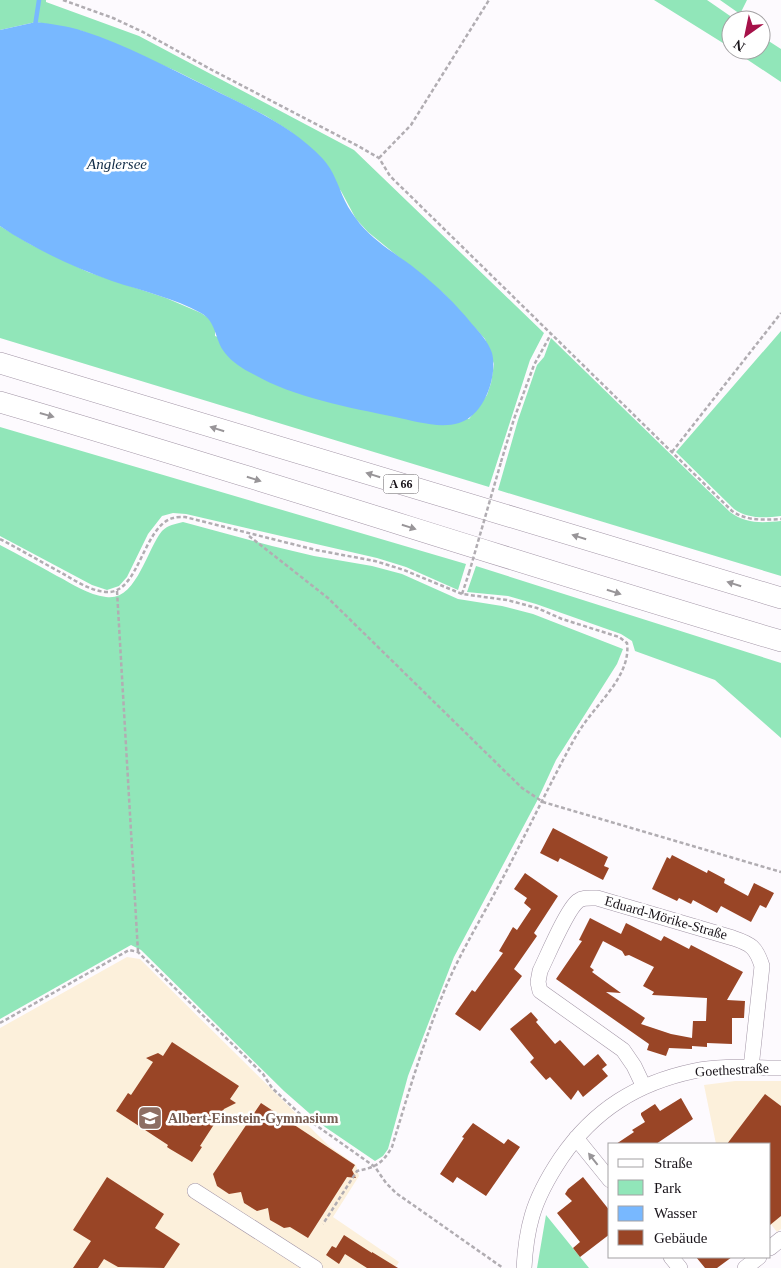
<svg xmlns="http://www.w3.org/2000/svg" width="781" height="1268" font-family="'Times New Roman',serif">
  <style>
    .education { fill: #fcf0db }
    .green { fill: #91e6b9 }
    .water { fill: #78b8ff }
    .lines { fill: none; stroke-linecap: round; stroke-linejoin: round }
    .stream { stroke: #78b8ff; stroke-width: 4.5 }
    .building { fill: #994526; fill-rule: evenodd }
    .minor-casing { stroke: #a295a6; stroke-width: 16 }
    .highway-casing { stroke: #a295a6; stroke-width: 22 }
    .path { stroke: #b1adb2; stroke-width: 2.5; stroke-dasharray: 4 2.5; stroke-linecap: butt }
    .minor { stroke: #fff; stroke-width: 15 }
    .highway { stroke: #fff; stroke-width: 21 }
    .path-bridge { stroke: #b1adb2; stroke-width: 2.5; stroke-dasharray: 4 2.5; stroke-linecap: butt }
    .oneway { fill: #989598 }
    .labels { text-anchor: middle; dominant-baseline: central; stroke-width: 5; stroke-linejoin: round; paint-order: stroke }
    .shield { fill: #fff; stroke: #5e5a5f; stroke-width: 1 }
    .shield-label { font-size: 12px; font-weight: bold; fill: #19141a }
    .street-label { font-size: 14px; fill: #19141a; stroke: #fff }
    .education-label { font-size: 14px; font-weight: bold; fill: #785e54; stroke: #fff; text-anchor: start }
    .water-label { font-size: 15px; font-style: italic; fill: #102b46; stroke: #fff }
  </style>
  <rect width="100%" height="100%" fill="#fdfafe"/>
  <path class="education" d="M127,957L140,959L329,1146L356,1165L359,1176L333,1217L399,1262L395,1268H0V1028Z
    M735,1081H781V1229L777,1232L770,1223V1144H716L704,1085Z"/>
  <path class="green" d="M0,0H46V2L139,36L354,150L544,333L530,360L489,487L0,338V226L30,244L88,272L166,298L201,313L210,319L215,327V336L469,419L487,395L491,383L494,364L485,339L444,294L368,232L356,219L341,191L291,132L266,116L176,71L82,31L36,22L0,30Z
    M654,0H707L736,20H731V48Z
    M720,0H747L740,14Z
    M761,36L781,49V82L733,50H761Z
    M781,331V516C764,518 748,519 734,509L676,452Z
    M551,338L730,512C746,524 762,523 781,521V576L498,490L518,420L537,365L544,357Z
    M0,427L466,564L458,590L406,567L377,558L186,514L173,513L162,516L148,534L127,577L119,586L107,590L92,585L0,536Z
    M183,522L272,546L314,556L372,566L402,574L458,599L502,606L533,614L623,649L617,664L556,760L537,801L454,957L408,1076L388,1149L383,1156L375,1161L325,1127L284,1091L141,950L131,945L0,1019V545C19,555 38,565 57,576C73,584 88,595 106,597C136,602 147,549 162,531C168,525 175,524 183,522Z
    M476,566L781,663V738L715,680L635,651L632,641L621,634L536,604L508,596L467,592Z
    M546,1215L589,1268H537Z"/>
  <path class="water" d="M36,22C52,24 68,26 83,31C126,45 167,67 208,87C248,107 291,125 323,159C334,171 338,186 345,201C353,217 365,231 379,242C391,252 405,260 417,270C437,286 456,304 472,324C480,333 488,341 492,353C498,376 484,416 459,423C439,429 415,421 395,417C350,408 292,397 253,374C243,369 232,362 225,353C214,339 217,322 201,313C174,298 142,291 112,281C73,267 34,249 0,226V30Z"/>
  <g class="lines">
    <path class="stream" d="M35,26L39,0"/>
  </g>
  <path class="building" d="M553,828L608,857L604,866L609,868L603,880L560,858L558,862L540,853Z
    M672,855L707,873L708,870L725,879L724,883L748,896L754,883L774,893L766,908L760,905L751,922L721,906L717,913L693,900L691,904L679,898L677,901L652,889L667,857L670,859Z
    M525,873L558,896L534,933L537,936L514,969L522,976L480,1031L455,1014L472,990L475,992L503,953L499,951L513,927L517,930L531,909L524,903L527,898L514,889Z
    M590,918L621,934L626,923L661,941L664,936L689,949L691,945L743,972L727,1000L745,1001L744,1018H732V1044L707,1043V1047L692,1046V1049L669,1048L666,1056L647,1050L649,1044L556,979L582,941L579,940ZM603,941L622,951L625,956L629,955L654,967L643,986L654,992L652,995L707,998L706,1021H693L692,1038L671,1034L641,1024L645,1018L606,992L621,993L592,972L594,970L590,967Z
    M531,1012L538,1020L536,1022L555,1044L560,1040L584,1066L598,1054L607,1065L602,1069L608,1076L583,1097L578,1090L571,1100L550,1077L546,1080L530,1062L534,1058L510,1029Z
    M172,1042L239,1086L230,1099L236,1103L224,1109L200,1146L202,1147L192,1162L170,1149L167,1147L168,1145L116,1111L128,1093L131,1095L153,1062L146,1058L158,1053L163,1056Z
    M765,1094L781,1106V1216L770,1225V1144H727Z
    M681,1098L693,1119L656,1144H616L634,1132L632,1130L645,1122L641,1115V1113L655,1104L660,1111Z
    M261,1103L355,1165L352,1170L356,1178L347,1177L308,1238L290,1227L284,1228L270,1220L268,1208L257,1211L244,1203L241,1192L229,1194L217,1186L213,1174Z
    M473,1123L504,1144L508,1139L520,1147L486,1196L457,1177L453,1183L440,1174L464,1138L462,1137Z
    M107,1177L164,1214L155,1228L180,1244L164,1268L118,1267L104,1259L98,1268H73L91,1241L73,1230Z
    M583,1177L610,1211V1234L580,1257L573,1248L580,1242L557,1213L572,1201L565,1194L568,1189Z
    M344,1235L372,1253V1252L398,1268H367L345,1254L339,1264L326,1255L332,1246L336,1248Z
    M696,1257H732L717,1268H705Z"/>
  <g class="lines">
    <defs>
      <path id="minor" d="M644,1087L634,1066L623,1050L540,991L538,982L540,971C547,957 567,909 578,901C583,897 590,898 597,898L733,938C751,944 756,947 762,966L751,1068
        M576,1138L610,1180
        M195,1191L315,1268
        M770,1248L781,1239
        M671,1257L680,1268
        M524,1268C525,1250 527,1233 532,1216C538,1195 549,1176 561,1158C594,1110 637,1083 694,1071C722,1065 752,1068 781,1068
        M745,1268L759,1257"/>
      <path id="highway" d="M0,363L781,598
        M0,402C261,478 520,564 781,641"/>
    </defs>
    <use href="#minor" class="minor-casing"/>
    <use href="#highway" class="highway-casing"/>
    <path class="path" d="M63,0L113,18L143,32L212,70L358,146L379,158L390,176L732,511C747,521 763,520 781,519
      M379,158L411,125L489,0
      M672,452L781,313
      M501,462L514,419L534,365L551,334
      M249,536L328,598L522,788L543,802L781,872
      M0,539C19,549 38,560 58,571C73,579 89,591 107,592C139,594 143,526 173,518C176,517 181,517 185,517L316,550L375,561L404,570L462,594L507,600L537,608L562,619L619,637L627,643C631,673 602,699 586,721C577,733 570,747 563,760C541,802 521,844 499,885C481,919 460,953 445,989C424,1040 408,1094 392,1147C382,1164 376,1167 357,1171L323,1224
      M117,591L138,952
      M462,594L469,573
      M0,1023L129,950L138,952L263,1074L272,1088L300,1114L375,1167L386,1183L396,1193L503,1268"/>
    <use href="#minor" class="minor"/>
    <use href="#highway" class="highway"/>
    <path class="path-bridge" d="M469,573L501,462"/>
  </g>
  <defs><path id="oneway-solid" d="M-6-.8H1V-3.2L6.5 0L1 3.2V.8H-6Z" transform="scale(1.25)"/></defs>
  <g class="oneway">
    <use href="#oneway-solid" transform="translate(47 415) rotate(16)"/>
    <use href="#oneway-solid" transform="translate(217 429) rotate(-163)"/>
    <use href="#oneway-solid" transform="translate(373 475) rotate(-163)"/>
    <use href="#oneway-solid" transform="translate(254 479) rotate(17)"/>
    <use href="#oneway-solid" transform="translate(409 527) rotate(17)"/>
    <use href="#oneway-solid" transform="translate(579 537) rotate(-163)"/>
    <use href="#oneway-solid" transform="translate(734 584) rotate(-163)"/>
    <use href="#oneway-solid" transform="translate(614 592) rotate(17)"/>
    <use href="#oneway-solid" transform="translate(593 1159) rotate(-128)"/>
  </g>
  <defs>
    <symbol id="school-square" viewBox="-11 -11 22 22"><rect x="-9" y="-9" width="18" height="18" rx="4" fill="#8d6e63" stroke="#fff"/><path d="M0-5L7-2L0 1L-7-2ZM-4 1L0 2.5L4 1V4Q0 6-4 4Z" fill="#fff"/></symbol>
  </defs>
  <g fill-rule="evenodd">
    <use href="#school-square" x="136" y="1104" width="28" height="28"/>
  </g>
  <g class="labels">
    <rect class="shield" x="383.5" y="474.5" width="35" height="19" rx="4"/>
    <g class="shield-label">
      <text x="401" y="484">A 66</text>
    </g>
    <g class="street-label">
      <text transform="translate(666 918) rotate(16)">Eduard-Mörike-Straße</text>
      <text transform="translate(732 1070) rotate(-3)">Goethestraße</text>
    </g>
    <g class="education-label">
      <text x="168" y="1118">Albert-Einstein-Gymnasium</text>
    </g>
    <g class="water-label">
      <text x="117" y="164">Anglersee</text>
    </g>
  </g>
  <rect x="608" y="1143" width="162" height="115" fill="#ffffff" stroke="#a3a1a3"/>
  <rect x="618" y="1159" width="25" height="8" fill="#ffffff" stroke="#a3a1a3"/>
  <text x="654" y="1168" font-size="15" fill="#19141a">Straße</text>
  <rect x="618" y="1180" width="25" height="15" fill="#91e6b9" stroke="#a3a1a3"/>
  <text x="654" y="1193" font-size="15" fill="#19141a">Park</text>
  <rect x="618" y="1206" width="25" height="15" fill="#78b8ff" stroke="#a3a1a3"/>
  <text x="654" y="1218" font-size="15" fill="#19141a">Wasser</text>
  <rect x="618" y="1230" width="25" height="15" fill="#994526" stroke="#a3a1a3"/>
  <text x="654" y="1243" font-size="15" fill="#19141a">Gebäude</text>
  <g transform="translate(746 35) rotate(213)"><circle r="24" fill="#ffffff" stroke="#a3a1a3"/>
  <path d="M0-4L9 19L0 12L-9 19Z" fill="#a61149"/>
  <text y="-8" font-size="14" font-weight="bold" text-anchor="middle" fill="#19141a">N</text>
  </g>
</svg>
